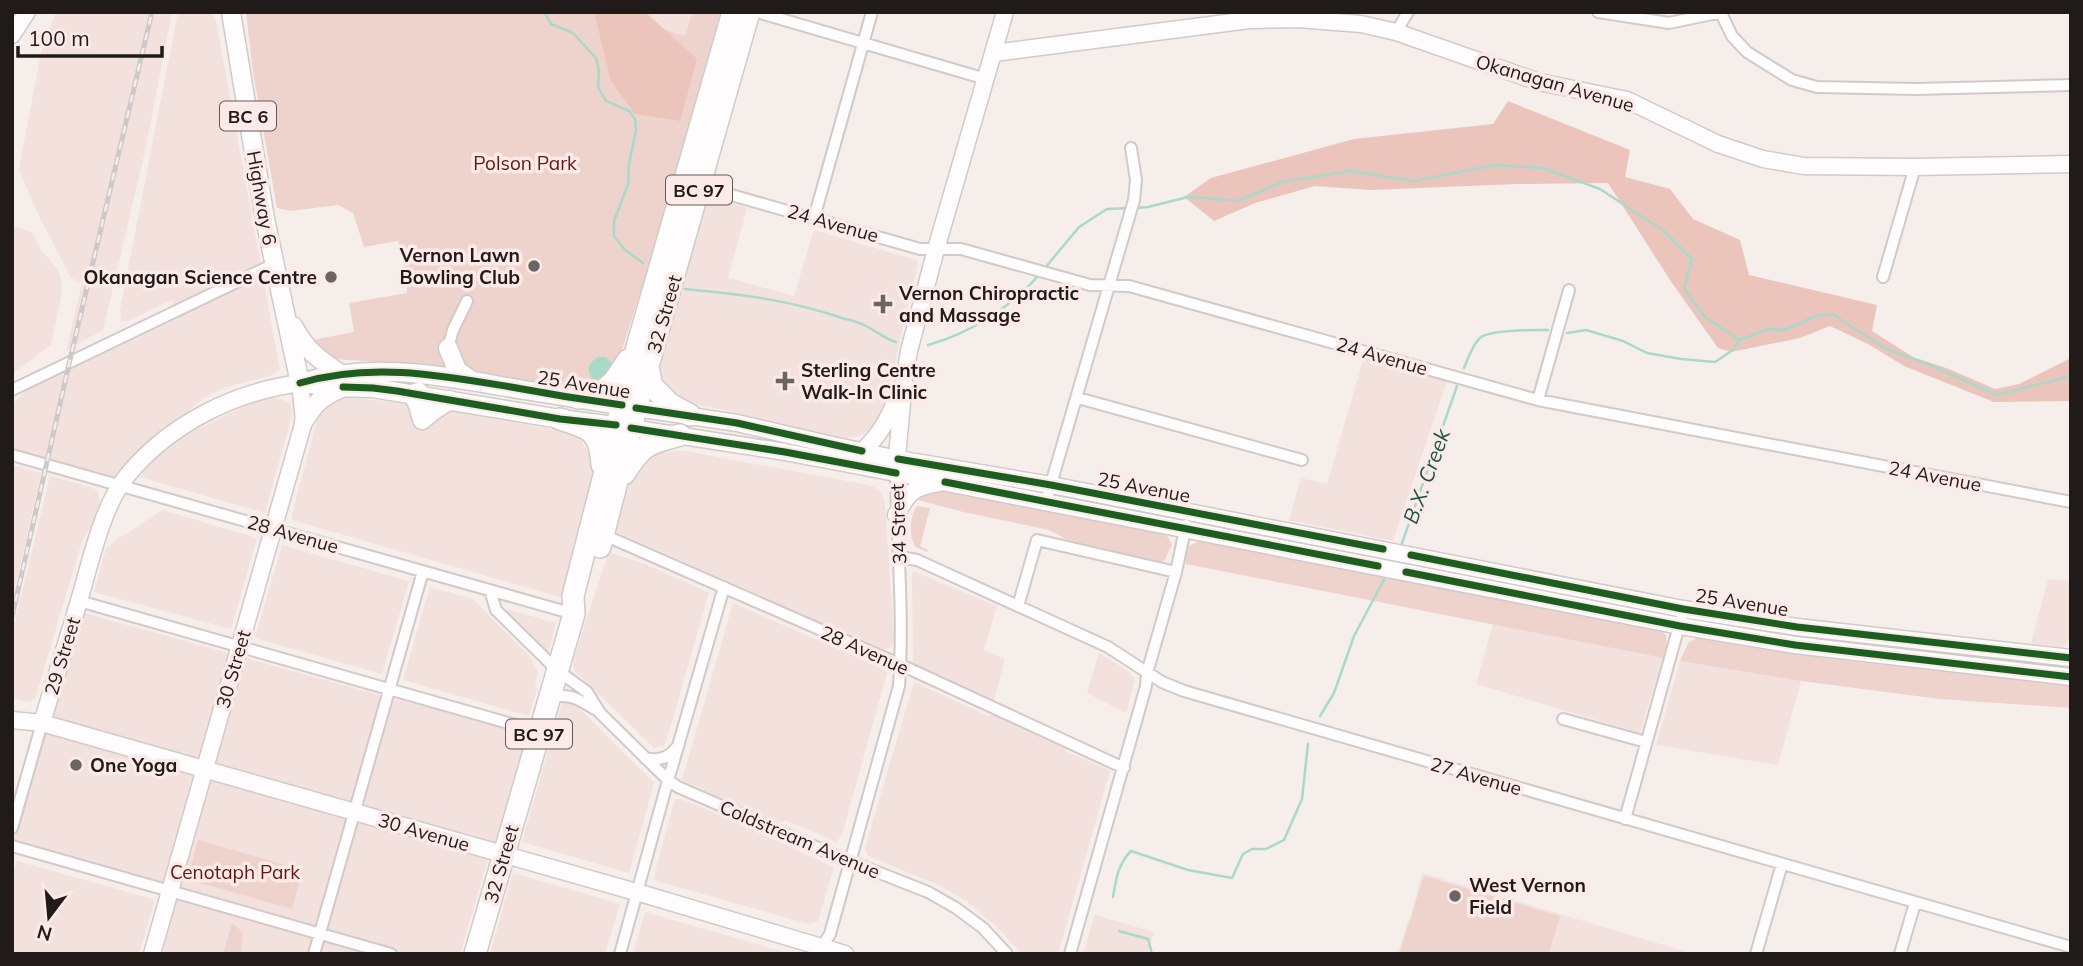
<svg xmlns="http://www.w3.org/2000/svg" width="2083" height="966" font-family="Mulish,sans-serif">
  <style>
    .built { fill: #f3e1dd }
    .green { fill: #eed3cd }
    .forest { fill: #ebc4bc }
    .water { fill: #a9d9c9 }
    .lines { fill: none; stroke-linecap: round; stroke-linejoin: round }
    .stream { stroke: #a9d9c9; stroke-width: 2.5 }
    .street-casing { stroke: #d0cac8; stroke-width: 14 }
    .secondary-casing { stroke: #d0cac8; stroke-width: 19 }
    .primary-casing { stroke: #d0cac8; stroke-width: 21 }
    .highway-casing { stroke: #d0cac8; stroke-width: 24 }
    .street { stroke: #fefcfc; stroke-width: 10 }
    .secondary { stroke: #fefcfc; stroke-width: 16 }
    .primary { stroke: #fefcfc; stroke-width: 18 }
    .highway { stroke: #fefcfc; stroke-width: 21 }
    .rail-casing { stroke: #ccc9c9; stroke-width: 5 }
    .rail { stroke: #fbeae7; stroke-width: 2.5; stroke-dasharray: 8; stroke-linecap: butt }
    .cycleway-casing { stroke: #fbeae7; stroke-width: 11 }
    .cycleway { stroke: #1b5e20; stroke-width: 7 }
    .poi-dot { fill: #6b6462; stroke: #fbeae7; stroke-width: 2.5 }
    .labels { text-anchor: middle; dominant-baseline: central; stroke-width: 7; stroke-linejoin: round; paint-order: stroke }
    .shield { fill: #fbeae7; stroke: #625857; stroke-width: 2 }
    .shield-label { font-size: 18px; font-weight: bold; fill: #201a19 }
    .street-label { font-size: 19px; fill: #201a19; stroke: #fbeae7 }
    .park-label { font-size: 19px; fill: #63180f; stroke: #fbeae7 }
    .poi-label { font-size: 19px; font-weight: bold; fill: #201a19; stroke: #fbeae7; text-anchor: start }
    .water-label { font-size: 21px; font-style: italic; fill: #195444; stroke: #fbeae7 }
  </style>
  <rect width="100%" height="100%" fill="#f6eeeb"/>
  <path class="built" d="M56,12H172L145,151L103,330L66,351L82,283L71,278L36,210L19,169L41,53Z
    M178,12H211L216,20L280,370L272,375L226,387L204,398L152,441L113,479L12,450V404L27,390L178,319L172,300L128,321H121L120,310Z
    M644,12H692L686,34L679,35L659,26Z
    M707,198H714L747,208L728,278L794,296L814,230L916,260L918,263L890,383L883,409L873,429L859,436L843,439L711,407L679,403L668,391L661,375V353Z
    M12,226L32,232L41,250L59,271L62,284L61,298L51,345L12,374Z
    M1364,357L1447,381L1393,541L1289,520L1301,478L1327,484Z
    M270,397L283,400L289,403L292,409V416L265,513L140,477L152,460L186,435L245,406Z
    M348,398L399,402L552,429L571,432L581,440L590,455L593,474L564,598L292,520L291,518L320,410L330,399Z
    M669,451H685L863,484L874,487L881,492L885,503L894,637L892,646L885,651L876,648L617,532L616,525L629,485L638,467L649,456Z
    M12,465L41,473L12,601Z
    M50,476L90,487L97,490L100,501L91,528L82,541L35,699L28,702L12,697V635Z
    M163,510L257,538L231,629L94,592L106,549L116,540Z
    M282,545L409,581L382,674L255,638Z
    M610,554H615L648,565L709,593L665,745L654,748L575,671L574,667L573,661L607,557Z
    M913,571L997,606L984,650L1005,659L994,701L913,664L912,575Z
    M2048,579L2071,581V635L2067,644L2063,647L2031,643Z
    M430,587L473,599L531,658L538,672L535,685L537,689L529,716L403,680Z
    M733,603L879,667L887,673L842,835L836,842L785,820L784,822L772,821L682,780Z
    M506,609L556,623L548,653L509,614Z
    M84,613L383,696L529,733L512,794L487,862L460,954H163L168,920L164,894L12,846V828Z
    M1493,624L1663,658L1640,733L1476,684Z
    M1099,653L1128,671L1135,679L1126,713L1087,693Z
    M1680,661L1801,681L1778,765L1656,745Z
    M914,682L988,716L994,715L1066,747L1065,751L1110,771L1058,954H1022L997,927L965,900L941,886L868,856L866,852L865,848Z
    M564,700L573,702L654,783L629,873L522,842L562,702Z
    M675,799H680L697,805L834,867L818,921L809,924L653,880Z
    M17,861L152,899L154,902L139,954H12V878Z
    M513,873L620,904L605,954H490Z
    M1422,873L1684,951L1683,954H1398L1408,920H1410Z
    M645,912L791,954H633Z
    M1095,915L1154,932L1148,954H1083Z"/>
  <path class="green" d="M246,12H644L659,26L679,35L686,34L692,12H720L711,51L651,259L621,353C613,372 594,390 571,389L409,364L334,359L312,340L354,332L349,303L407,293L406,273L398,241L364,247L353,213L338,205L290,211L277,208L253,72Z
    M935,490L1159,532L1168,537L1172,545L1164,561L1160,562L1068,540L1049,530L959,511L918,500L922,494Z
    M917,506L930,508L920,546L928,550L927,552C925,551 918,548 916,547C908,538 910,514 917,506Z
    M1201,540L1658,629L1666,635L1667,646L1663,658L1186,564L1185,560L1189,546Z
    M1698,637L1830,659L2071,685V708L1940,699L1801,681L1680,661L1688,643Z
    M198,840L303,870L292,909L189,880L188,876Z
    M1424,876L1560,916L1549,954H1399Z
    M232,923L243,933L241,954H223Z"/>
  <path class="forest" d="M594,12H645L697,59L680,121L635,114L611,81Z
    M1508,101L1630,150L1625,177L1670,189L1693,219L1740,240L1749,275L1877,305L1872,331L1913,357L1949,369L1995,389L2019,384L2071,358V401L1994,402L1904,366L1868,344L1830,326L1800,338L1731,352L1718,348L1670,280L1608,183L1517,184L1371,190L1315,186L1255,203L1214,221L1184,197L1211,178L1354,139L1493,124Z"/>
  <path class="water" d="M598,357H606L615,366L597,382L591,385L592,379C586,370 588,363 598,357Z"/>
  <g class="lines">
    <path class="stream" d="M544,12L551,24L573,33L596,58L599,71L598,87L606,101L629,111L635,119L636,130L629,164L628,184L614,221V236L625,250L643,263
      M1136,208L1148,207L1188,197L1238,201L1282,182L1350,171L1414,181L1495,165L1543,168L1600,189L1664,231L1692,259L1684,289L1706,318L1740,340
      M1045,268L1079,227L1107,209L1130,208
      M685,289C739,294 790,300 842,318C851,320 860,323 868,327C877,332 887,340 896,342
      M1567,333L1586,330L1623,341L1647,353L1681,359L1715,362L1733,350L1740,340
      M1740,340L1768,329L1784,330L1816,316L1832,314L1886,349L1925,363L1997,395L2071,376
      M928,345C968,334 1011,308 1039,275
      M1464,368C1468,359 1472,345 1480,338C1489,329 1534,330 1548,330
      M1401,546L1457,386
      M1320,716L1334,693L1354,636L1387,574
      M1113,897C1116,879 1118,864 1131,851L1188,870L1232,878L1243,854L1252,849H1266L1284,840L1302,799L1308,744
      M1119,931L1148,939L1152,954"/>
    <defs>
      <path id="street" d="M757,12L986,79
        M1598,12L1669,23L1722,12
        M1721,13L1732,36L1747,52L1792,80L1817,87L1915,89L2071,85
        M1396,32L1408,12
        M700,186L920,249H961L1090,285L1129,286L1538,400L2071,502
        M814,218L872,12
        M1883,277L1915,167
        M448,348L453,330L467,301
        M12,390L274,264
        M1078,398L1302,460
        M1538,400L1569,290
        M12,455L574,614
        M1046,501L1134,200L1136,180L1131,148
        M604,535L901,665L1124,768
        M900,557L917,560L1108,647L1162,682L1184,691L2071,947
        M490,590L496,610L557,670L587,692L600,713L668,780L678,787L839,857L928,892L956,908L983,928L1007,954
        M79,601L540,732
        M1018,606L1037,540L1176,572
        M550,696C572,695 577,698 595,709
        M1563,719L1646,742
        M645,758C657,761 668,759 676,748
        M1625,819L1681,619
        M12,828L42,723
        M12,846L391,954
        M819,951L830,934L899,686C904,615 897,544 896,473
        M314,954L423,571
        M620,954L665,791L724,587
        M1070,954L1146,686L1147,673L1176,572L1186,525
        M1756,954L1782,864
        M1900,954L1915,903"/>
      <path id="secondary" d="M12,35L27,12
        M994,53L1249,20L1298,19L1361,24L1396,32L1539,82L1627,100L1718,144L1763,159L1804,166L1915,167L2071,164
        M636,408L737,423L832,445L898,459L1051,485L1683,609L1797,627L2071,658
        M631,428L785,452L896,473L1680,626L1795,645L2071,677
        M862,451C880,436 889,417 898,396
        M896,468L904,380L909,351L936,249L1005,12
        M896,515C909,492 913,487 939,483
        M12,720L42,723L650,896L845,954
        M42,723C54,682 67,642 79,601C90,564 102,507 126,477C169,424 234,392 300,383L304,421L152,954"/>
      <path id="primary" d="M231,12L265,219L300,383
        M293,326C307,351 316,357 339,373
        M448,348L457,370L471,380
        M300,383C377,360 447,377 524,390C561,396 598,401 635,408
        M311,384L326,387L373,388L560,419L629,428
        M419,392L412,394L418,405L422,420L433,411L450,400
        M304,421C315,403 320,398 339,389"/>
      <path id="highway" d="M648,367L652,386L670,404L690,415
        M578,398L597,396L614,381L628,360
        M560,419C590,428 600,431 602,465
        M624,474C643,444 647,444 680,435
        M600,547L636,408L749,12
        M475,954L574,614L573,596L637,347L733,12"/>
    </defs>
    <use href="#street" class="street-casing"/>
    <use href="#secondary" class="secondary-casing"/>
    <use href="#primary" class="primary-casing"/>
    <use href="#highway" class="highway-casing"/>
    <use href="#street" class="street"/>
    <use href="#secondary" class="secondary"/>
    <use href="#primary" class="primary"/>
    <use href="#highway" class="highway"/>
    <defs>
      <path id="rail" d="M12,617L69,364L152,12"/>
    </defs>
    <use href="#rail" class="rail-casing"/>
    <use href="#rail" class="rail"/>
    <defs>
      <path id="cycleway" d="M300,383C371,362 440,375 511,387C548,394 585,400 622,405
        M343,387L373,388L397,391L560,419L616,425
        M636,408L737,423L862,451
        M631,428L785,452L896,473
        M898,459L1051,485L1383,549
        M945,482L1378,566
        M1411,555L1683,609L1797,627L2071,658
        M1406,572L1680,626L1795,645L2071,677"/>
    </defs>
    <use href="#cycleway" class="cycleway-casing"/>
    <use href="#cycleway" class="cycleway"/>
  </g>
  <g class="poi-dot">
    <circle cx="534" cy="266" r="7"/>
    <circle cx="331" cy="277" r="7"/>
    <path d="M879.5 293.5h7v7h7v7h-7v7h-7v-7h-7v-7h7z"/>
    <path d="M781.5 370.5h7v7h7v7h-7v7h-7v-7h-7v-7h7z"/>
    <circle cx="76" cy="765" r="7"/>
    <circle cx="1455" cy="896" r="7"/>
  </g>
  <g class="labels">
    <g class="shield">
      <rect x="220" y="101.5" width="56" height="29" rx="5"/>
      <rect x="666" y="175.5" width="66" height="29" rx="5"/>
      <rect x="506" y="719.5" width="66" height="29" rx="5"/>
    </g>
    <g class="shield-label">
      <text x="248" y="116">BC 6</text>
      <text x="699" y="190">BC 97</text>
      <text x="539" y="734">BC 97</text>
    </g>
    <g class="street-label">
      <text transform="translate(1555 83) rotate(16)">Okanagan Avenue</text>
      <text transform="translate(262 198) rotate(80)">Highway 6</text>
      <text transform="translate(833 223) rotate(16)">24 Avenue</text>
      <text transform="translate(664 314) rotate(-74)">32 Street</text>
      <text transform="translate(1382 356) rotate(16)">24 Avenue</text>
      <text transform="translate(584 384) rotate(9)">25 Avenue</text>
      <text transform="translate(1935 476) rotate(11)">24 Avenue</text>
      <text transform="translate(1144 487) rotate(11)">25 Avenue</text>
      <text transform="translate(898 524) rotate(-92)">34 Street</text>
      <text transform="translate(293 534) rotate(16)">28 Avenue</text>
      <text transform="translate(1742 602) rotate(9)">25 Avenue</text>
      <text transform="translate(865 650) rotate(24)">28 Avenue</text>
      <text transform="translate(62 656) rotate(-73)">29 Street</text>
      <text transform="translate(233 669) rotate(-74)">30 Street</text>
      <text transform="translate(1476 776) rotate(16)">27 Avenue</text>
      <text transform="translate(424 832) rotate(16)">30 Avenue</text>
      <text transform="translate(800 839) rotate(23)">Coldstream Avenue</text>
      <text transform="translate(501 864) rotate(-74)">32 Street</text>
    </g>
    <g class="park-label">
      <text x="525" y="163">Polson Park</text>
      <text x="235" y="872">Cenotaph Park</text>
    </g>
    <g class="poi-label">
      <text x="520" y="255" text-anchor="end">Vernon Lawn<tspan x="520" dy="22">Bowling Club</tspan></text>
      <text x="317" y="277" text-anchor="end">Okanagan Science Centre</text>
      <text x="899" y="293">Vernon Chiropractic<tspan x="899" dy="22">and Massage</tspan></text>
      <text x="801" y="370">Sterling Centre<tspan x="801" dy="22">Walk-In Clinic</tspan></text>
      <text x="90" y="765">One Yoga</text>
      <text x="1469" y="885">West Vernon<tspan x="1469" dy="22">Field</tspan></text>
    </g>
    <g class="water-label">
      <text transform="translate(1426 476) rotate(-70)">B.X. Creek</text>
    </g>
  </g>
  <rect width="2083" height="966" fill="none" stroke="#201a19" stroke-width="28"/>
  <g transform="translate(49 917) rotate(196)" stroke="#fbeae7" stroke-width="5" paint-order="stroke">
  <path d="M0-5L12 26L0 18L-12 26Z" fill="#201a19"/>
  <text y="-10" font-size="19" font-weight="bold" text-anchor="middle" fill="#201a19">N</text>
  </g>
  <path d="M18 46v10h144v-10" fill="none" stroke="#201a19" stroke-width="3.5"/>
  <text x="28" y="46" font-size="21" fill="#201a19" stroke="#fbeae7" stroke-width="5" paint-order="stroke">100 m</text>
</svg>
